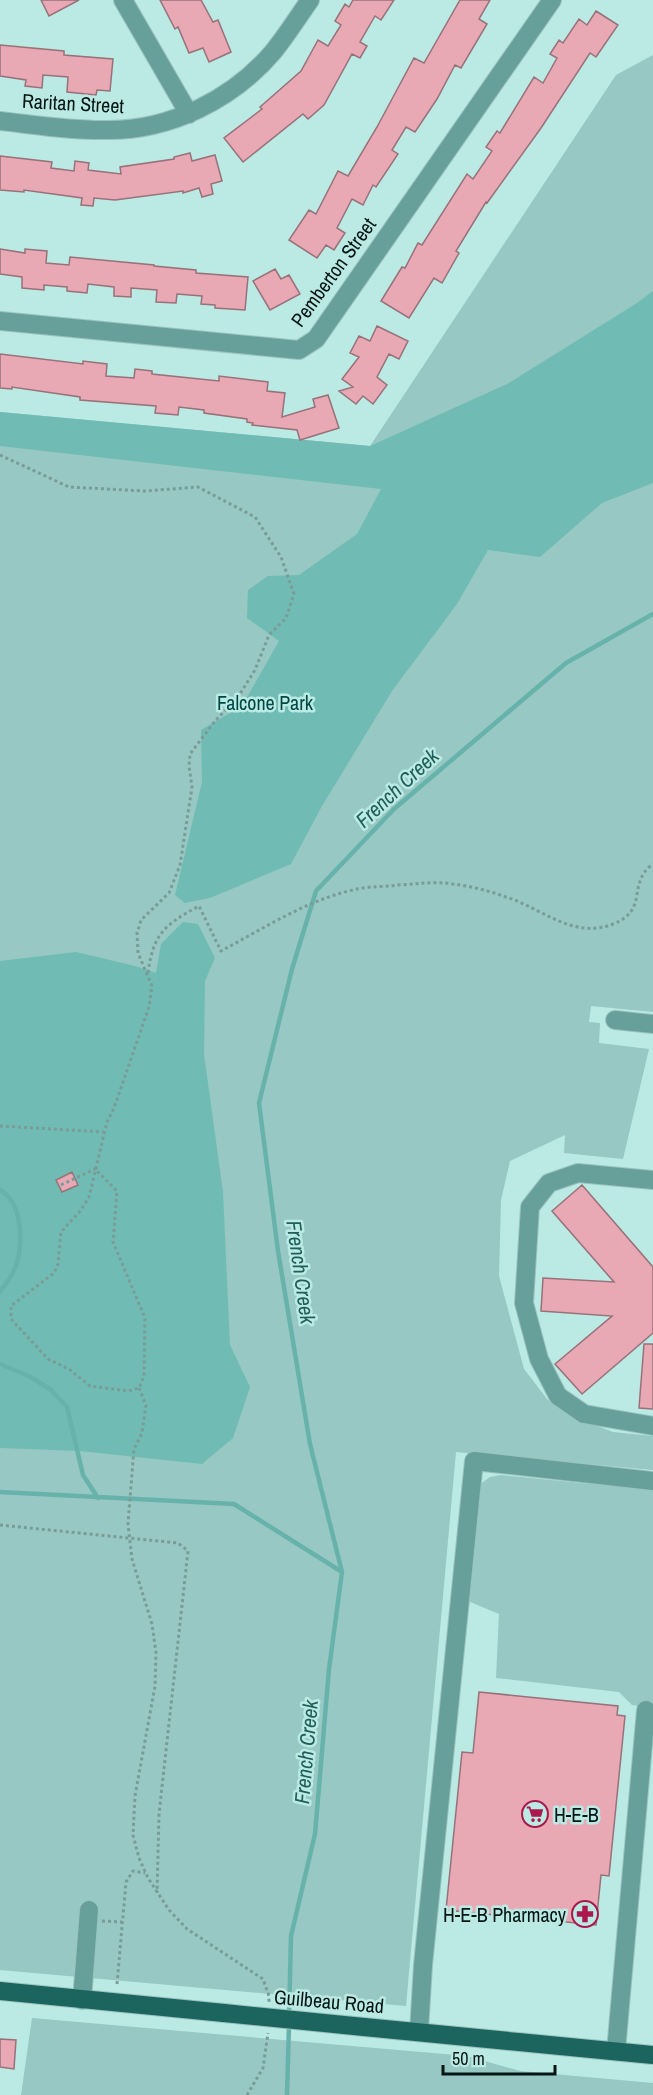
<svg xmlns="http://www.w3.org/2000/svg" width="653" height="2095" font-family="'Archivo Narrow',sans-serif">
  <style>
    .green { fill: #97c8c3 }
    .forest { fill: #70bcb4 }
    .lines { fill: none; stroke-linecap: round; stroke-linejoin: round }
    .stream { stroke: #67b3ab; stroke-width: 4.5 }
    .building { fill: #e8a8b4; stroke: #977279; stroke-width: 1.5 }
    .minor-casing { stroke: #9ac3bf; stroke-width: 20 }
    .major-casing { stroke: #9ac3bf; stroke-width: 20 }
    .path { stroke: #799c98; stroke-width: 3; stroke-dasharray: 3 3; stroke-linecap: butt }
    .minor { stroke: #67a09b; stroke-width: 18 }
    .major { stroke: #1c645e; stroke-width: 18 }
    .major-bridge-casing { stroke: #9ac3bf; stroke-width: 20; stroke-linecap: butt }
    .major-bridge { stroke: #1c645e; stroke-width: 18 }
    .labels { text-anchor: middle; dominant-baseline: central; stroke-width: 5; stroke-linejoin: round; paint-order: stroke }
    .street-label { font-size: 20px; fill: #051614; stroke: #bbe9e4 }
    .park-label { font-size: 20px; fill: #004844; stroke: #bbe9e4 }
    .poi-label { font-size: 20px; fill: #051614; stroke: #bbe9e4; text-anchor: start }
    .water-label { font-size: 21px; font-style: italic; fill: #1f5e59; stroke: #bbe9e4 }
  </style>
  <rect width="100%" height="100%" fill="#bbe9e4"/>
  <path class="green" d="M653,55V1012L591,1006L589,1022L600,1023L599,1043L649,1049L623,1159L564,1153L565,1135L510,1161L501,1200L499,1276L524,1369L547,1399L570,1415L613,1432L653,1436V1470L456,1452L406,2006L0,1970V412L370,446L616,75Z
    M500,1475L653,1490V1708L632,1705L619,1692L496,1678L499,1614L468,1601L479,1485L490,1477Z
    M32,2018L467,2056L520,2071L653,2083V2095H21Z"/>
  <path class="forest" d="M653,291V483L602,503L540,557L488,550L457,604L392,691L322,806L291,864L210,898L185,903L175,895L202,782L201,730L242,706L279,641L247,618L248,590L268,576L299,575L357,534L381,489L0,446V412L370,446L507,384L637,303Z
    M183,922L198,924L215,958L205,981L204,1054L223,1192L230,1345L250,1387L233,1438L202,1464L80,1451L0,1448V961L76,952L135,966L156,973L161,944Z"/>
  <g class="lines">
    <path class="stream" d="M0,1190C23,1202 24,1247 15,1268C12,1277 5,1285 0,1292
      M0,1364L31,1377L51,1390L67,1407L83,1475L98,1498
      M0,1492L234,1504L342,1572
      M289,2017L291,1936L315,1834L329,1669L342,1572L310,1444L278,1251L259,1103L292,969L316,891L394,809L566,663L653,614
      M287,2095L289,2025"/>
  </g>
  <path class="building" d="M41,0H79L49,16Z
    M160,0H201L213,22L218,20L231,52L209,62L203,48L189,53L178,27L175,29Z
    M353,0H394L381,20L375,16L360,42L367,46L360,58L352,54L324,105L308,119L303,114L243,162L224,138L262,109L260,107L301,71L318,40L328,46L341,25L335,21L345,4L349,7Z
    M460,0H490L479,19L487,24L461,68L455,65L437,99L415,132L406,127L392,150L398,154L376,187L373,185L363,205L352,199L337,228L345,233L334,250L326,245L317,258L289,240L309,210L316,214L338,171L348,176L377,127L414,58L424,63Z
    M596,11L618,25L596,57L590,53L541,128L487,203L486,202L456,251L459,253L442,283L434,278L409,318L381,301L402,267L405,268L418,243L422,245L467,174L473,179L492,151L486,147L497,131L500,133L534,77L543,83L557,58L550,54L559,40L563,43L579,19L587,25Z
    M0,45L64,51V55L113,59L110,91L97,90L96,95L67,92L68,77L43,75L42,88L25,86L26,80L0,76Z
    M190,153L192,161L215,155L222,181L211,184L213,194L202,197L199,188L183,193V191L115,200L94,198L93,206L81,205L82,198L24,190V192L0,190V156L52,162L51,168L74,171L75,161L89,163L88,170L121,174L120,167L174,159V157Z
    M0,249L25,253V249L47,251L46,263L69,265L70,257L154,265V266L196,270V273L248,277L245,310L215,308V305L201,304L202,296L177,294L176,303L156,302L157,290L131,288V297L114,296V287L88,284L87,293L67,291V287L44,285V290L22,288V277L0,274Z
    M275,269L281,279L289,275L300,294L270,310L253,281Z
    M377,326L408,341L399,359L389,354L377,377L387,385L373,404L363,396L356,404L339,391L353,387L342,379L359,357L350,353L359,336L370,341Z
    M0,354L83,364V361L107,364L106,376L134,378L135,369L152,371V374L219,381V376L268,382L267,391L285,393L282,417L315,407L313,399L328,395L339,428L300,440L297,430L252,425L253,423L247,422V419L204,413V410L179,407L178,415L155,413L156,406L80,400V397L12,387V389L0,388Z
    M72,1172L78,1185L62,1192L56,1180Z
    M582,1185L653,1267V1333L582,1394L555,1364L612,1316L541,1311L543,1278L614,1282L552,1211Z
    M644,1344H653V1409L639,1408Z
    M479,1692L618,1706L617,1715L625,1716L609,1876L601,1875L596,1925L446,1910L462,1752L473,1753Z
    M0,2039L16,2040L14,2069L0,2067Z"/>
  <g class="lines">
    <defs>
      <path id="minor" d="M123,0L189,114
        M0,121C36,125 73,131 109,130C171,130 233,99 273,52C286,36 298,17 310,0
        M0,321L299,350L316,339L552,0
        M615,1020L653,1024
        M653,1180L578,1173L549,1183L530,1207L524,1303L539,1359L558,1396L584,1414L653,1426
        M82,2000L89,1910
        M419,2031L423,1965L474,1461L653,1481
        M616,2051L646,1710"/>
      <path id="major" d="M0,1991L224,2013
        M364,2027L653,2055"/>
    </defs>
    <use href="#minor" class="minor-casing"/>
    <use href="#major" class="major-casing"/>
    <path class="path" d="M0,455L69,487L145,491L198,487L255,517L281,557L294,594L286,618L269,635L255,670L238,697L215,721L190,754L189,766L192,787L180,865L169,893L141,920L137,933L138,953L152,986L149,1007L114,1108L107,1122L89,1197L81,1210L61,1232L58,1264L54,1273L11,1306V1319L48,1359L69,1369L90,1386L128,1391L139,1388L144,1376L145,1318L113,1242L117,1191L95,1169
      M148,973C153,933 166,924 199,906L221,951C264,928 309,899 357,889C371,886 385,887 398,885C417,884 434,881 453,884C470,886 490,891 506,897C542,908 573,940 613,924C650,910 626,883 653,864
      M0,1126L104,1132
      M61,1185L95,1169
      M139,1388L146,1405L142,1433L134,1449L128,1524L132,1559L152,1624L156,1653L155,1686L135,1796L133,1835L139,1858L148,1878L169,1910L187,1929L263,1979L269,1996V2002
      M0,1525L178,1543L188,1551L159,1814L157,1893
      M102,1921L122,1922
      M117,1984L126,1882L133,1871L145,1873
      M247,2095L263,2068L268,2033"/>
    <use href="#minor" class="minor"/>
    <use href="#major" class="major"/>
    <defs>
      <path id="major-bridge" d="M224,2013L364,2027"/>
    </defs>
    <use href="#major-bridge" class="major-bridge-casing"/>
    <use href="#major-bridge" class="major-bridge"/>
  </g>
  <defs>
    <symbol id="supermarket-ring" viewBox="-11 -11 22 22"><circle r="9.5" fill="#bbe9e4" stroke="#ab184d" stroke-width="1.5"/><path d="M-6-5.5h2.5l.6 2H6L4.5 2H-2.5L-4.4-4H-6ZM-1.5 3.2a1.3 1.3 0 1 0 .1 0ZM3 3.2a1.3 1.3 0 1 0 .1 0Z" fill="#ab184d"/></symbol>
    <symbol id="pharmacy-ring" viewBox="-11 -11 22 22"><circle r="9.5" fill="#bbe9e4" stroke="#ab184d" stroke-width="1.5"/><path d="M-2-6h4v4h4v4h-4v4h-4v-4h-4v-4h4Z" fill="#ab184d"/></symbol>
  </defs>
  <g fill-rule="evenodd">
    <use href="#supermarket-ring" x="520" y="1799" width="30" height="30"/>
    <use href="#pharmacy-ring" x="570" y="1899" width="30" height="30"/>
  </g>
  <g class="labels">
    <g class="street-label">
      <text transform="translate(73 103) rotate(3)">Raritan Street</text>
      <text transform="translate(333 272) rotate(-54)">Pemberton Street</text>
      <text transform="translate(329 2001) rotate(5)">Guilbeau Road</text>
    </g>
    <g class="park-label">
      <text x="265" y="702">Falcone Park</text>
    </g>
    <g class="poi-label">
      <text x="554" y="1814">H-E-B</text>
      <text x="566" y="1914" text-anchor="end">H-E-B Pharmacy</text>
    </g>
    <g class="water-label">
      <text transform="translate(397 788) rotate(-43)">French Creek</text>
      <text transform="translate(301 1272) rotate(82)">French Creek</text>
      <text transform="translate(306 1752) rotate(-85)">French Creek</text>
    </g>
  </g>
  <path d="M443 2065v9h112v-9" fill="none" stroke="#051614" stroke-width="3"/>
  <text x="452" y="2065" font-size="18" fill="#051614" stroke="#bbe9e4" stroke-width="4.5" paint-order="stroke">50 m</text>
</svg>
